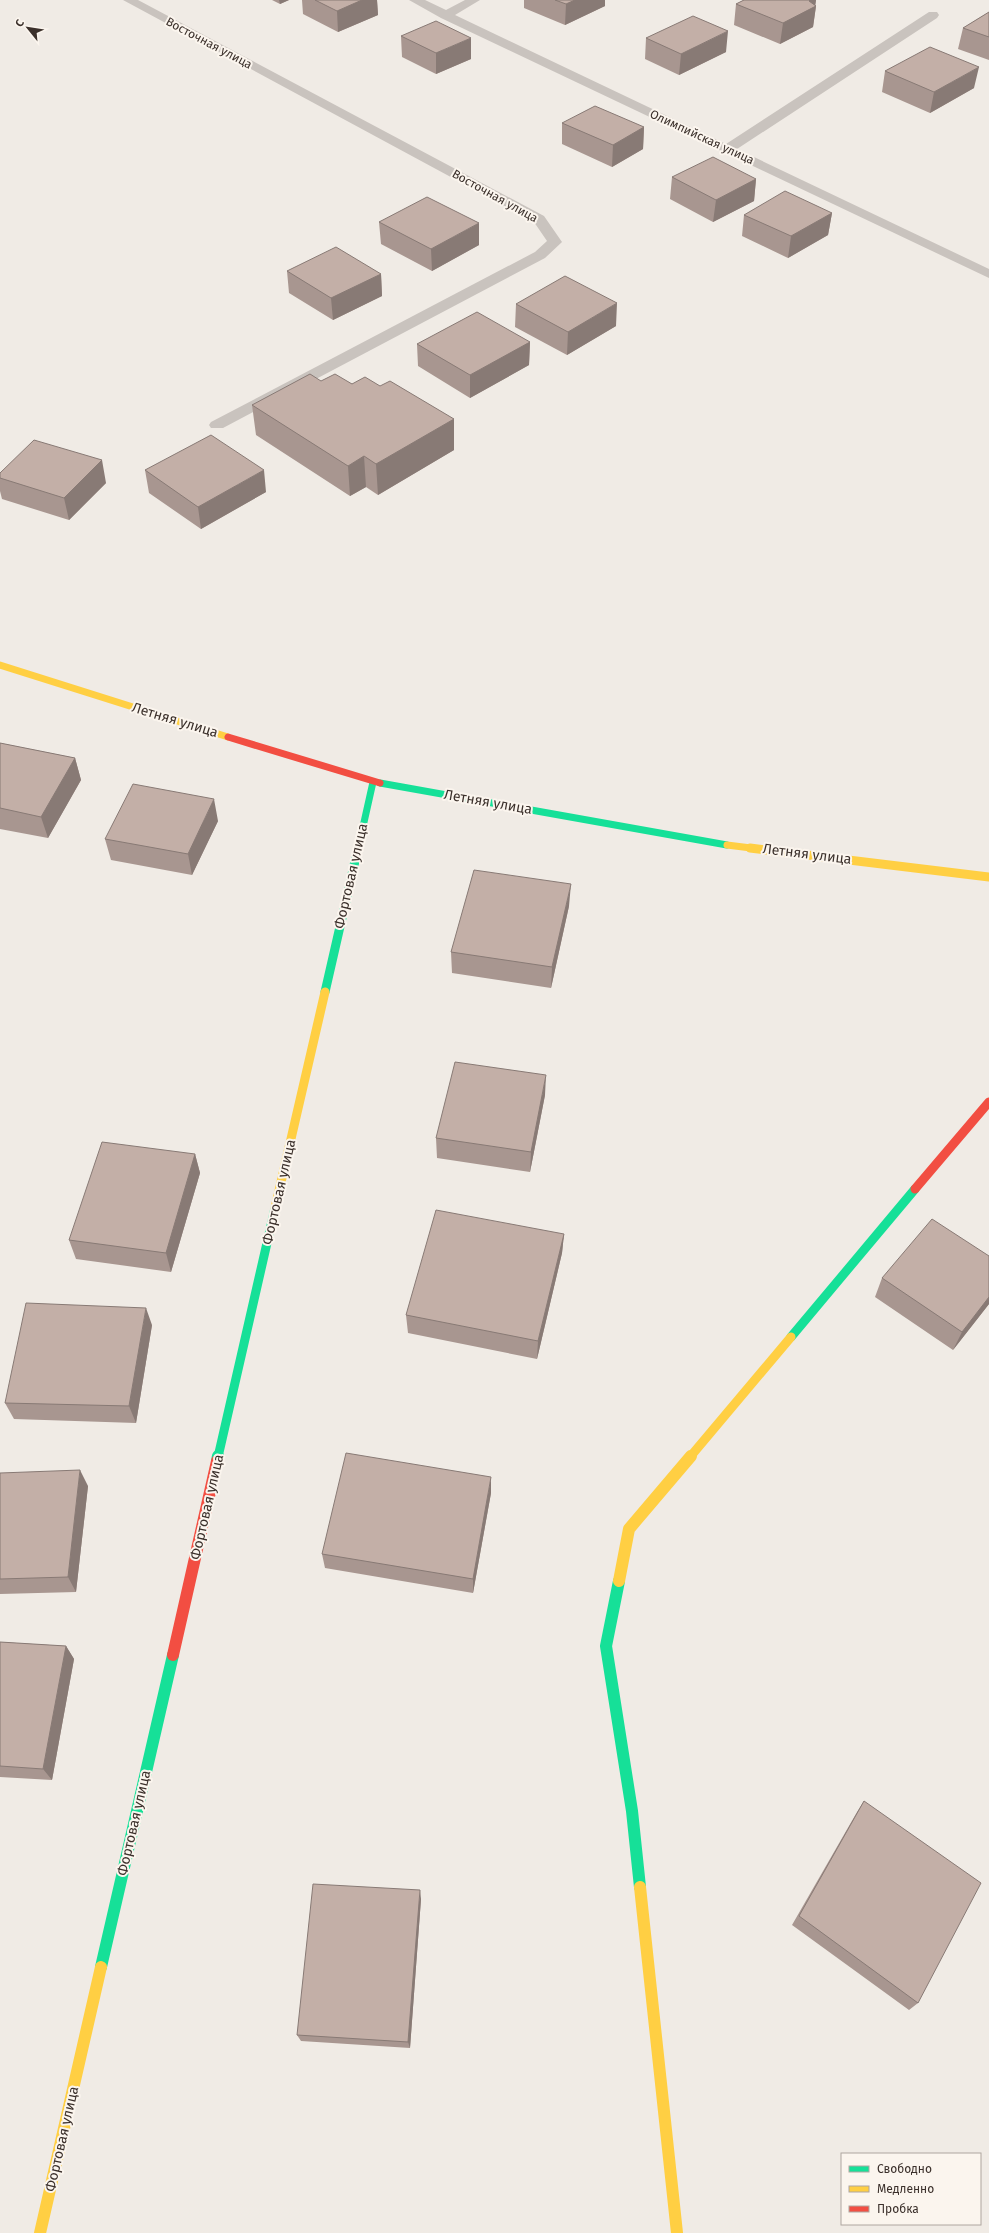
<svg xmlns="http://www.w3.org/2000/svg" width="989" height="2233" font-family="'Fira Sans',sans-serif">
  <style>
    .lines { fill: none; stroke-linecap: round; stroke-linejoin: round }
    .street { fill: #c9c3be; fill-rule: evenodd }
    .fast-far2 { stroke: #16e098; stroke-width: 7 }
    .fast-far1 { stroke: #16e098; stroke-width: 9 }
    .fast { stroke: #16e098; stroke-width: 12 }
    .slow-far2 { stroke: #ffcf43; stroke-width: 7 }
    .slow-far1 { stroke: #ffcf43; stroke-width: 9 }
    .slow { stroke: #ffcf43; stroke-width: 12 }
    .jam-far2 { stroke: #f24e42; stroke-width: 7 }
    .jam-far1 { stroke: #f24e42; stroke-width: 9 }
    .jam { stroke: #f24e42; stroke-width: 12 }
    .wall { fill: #a89690 }
    .shaded-wall { fill: #887a75 }
    .building { fill: #c3afa7; stroke: #887a75 }
    .labels { text-anchor: middle; dominant-baseline: central; stroke-width: 4; stroke-linejoin: round; paint-order: stroke }
    .far-street-label { font-size: 12px; fill: #3b302b; stroke: #fbf5ee }
    .street-label { font-size: 14px; fill: #3b302b; stroke: #fbf5ee }
  </style>
  <rect width="100%" height="100%" fill="#f0ebe5"/>
  <g class="lines">
    <path class="street" d="M123,0H138L544,216L562,242L545,258L223,428H211L209,425L211,422L535,252L547,241L534,222Z
      M409,0H425L446,10L465,0H480L455,15L726,144L929,12H937L939,15L937,18L737,149L989,269V278L441,18Z"/>
    <path class="fast-far2" d="M380,783L727,845
      M358,849L373,782"/>
    <path class="fast-far1" d="M325,992L358,848
      M791,1337L915,1189
      M218,1457L275,1208"/>
    <path class="fast" d="M217,1461L218,1456
      M619,1581L606,1646L632,1811L640,1887
      M101,1967L173,1655"/>
    <path class="slow-far2" d="M0,665L228,737
      M727,845L759,849"/>
    <path class="slow-far1" d="M750,848L989,877
      M275,1208L325,992
      M690,1457L791,1337"/>
    <path class="slow" d="M619,1581L629,1529L691,1456
      M640,1887L677,2233
      M40,2233L101,1967"/>
    <path class="jam-far2" d="M228,737L380,783"/>
    <path class="jam-far1" d="M915,1189L989,1102"/>
    <path class="jam" d="M173,1655L217,1461"/>
  </g>
  <path class="wall" d="M272,0H289L280,4Z
    M302,0H377L378,15L338,32L303,14Z
    M524,0H605V6L565,25L524,8Z
    M744,0H816L815,6H816L813,27L780,44L734,25L736,4Z
    M989,12V60L958,49L963,28Z
    M401,36L471,59L436,74L402,57Z
    M646,38L726,52L679,75L645,59Z
    M885,71L974,88L930,113L882,92Z
    M562,123L644,127L643,149L612,167L562,144Z
    M672,177L756,179L754,201L713,222L670,199Z
    M832,213L828,235L788,258L742,236L744,215Z
    M379,222L479,245L432,271L381,244Z
    M287,271L381,274L382,296L333,320L289,293Z
    M516,304L616,326L567,355L515,327Z
    M530,342L529,365L470,398L418,366L417,344Z
    M321,381L380,386L454,419V450L378,495L366,487L350,496L256,435L252,405Z
    M145,470L266,492L201,529L149,493Z
    M0,473L106,483L69,520L2,499L0,491Z
    M0,743L75,758L81,780L48,838L0,829Z
    M218,821L192,875L111,860L105,839Z
    M569,906L551,988L452,973L451,952Z
    M545,1095L530,1172L437,1158L436,1138Z
    M195,1154L200,1173L171,1272L76,1259L69,1240Z
    M564,1234L562,1253L537,1359L408,1333L406,1315Z
    M989,1256V1304L953,1350L875,1297L882,1278Z
    M152,1325L136,1423L14,1419L5,1403Z
    M0,1473L88,1486L76,1592L0,1594Z
    M491,1493L473,1593L325,1568L322,1554Z
    M0,1642L66,1646L74,1659L52,1780L0,1777Z
    M864,1801L918,2003L909,2010L792,1925L857,1812Z
    M421,1899L410,2048L301,2041L297,2035Z"/>
  <path class="shaded-wall" d="M279,0H289L280,4Z
    M362,0H377L378,15L338,32L337,11Z
    M575,0H605V6L565,25L566,4Z
    M810,0H816L815,7L816,6L813,27L780,44L783,23Z
    M728,31L726,52L679,75L681,54Z
    M471,38V59L436,74V53Z
    M979,67L974,88L930,113L934,92Z
    M644,127L643,149L612,167L613,145Z
    M756,179L754,201L713,222L716,200Z
    M832,213L828,235L788,258L791,236Z
    M479,223V245L432,271L431,249Z
    M381,274L382,296L333,320L331,298Z
    M617,303L616,326L567,355L568,332Z
    M530,342L529,365L470,398V375Z
    M454,419V450L378,495L376,464Z
    M364,456L366,487L350,496L348,466Z
    M102,460L106,483L69,520L64,498Z
    M264,470L266,492L201,529L198,507Z
    M75,758L81,780L48,838L41,817Z
    M214,799L218,821L192,875L188,854Z
    M571,884L569,906L551,988L552,967Z
    M546,1075L545,1095L530,1172L531,1152Z
    M195,1154L200,1173L171,1272L166,1253Z
    M564,1234L562,1253L537,1359L538,1341Z
    M989,1297V1304L953,1350L962,1332Z
    M146,1308L152,1325L136,1423L129,1406Z
    M80,1470L88,1486L76,1592L68,1577Z
    M491,1477V1493L473,1593V1579Z
    M66,1646L74,1659L52,1780L43,1769Z
    M420,1890L421,1899L410,2048L408,2042Z"/>
  <path class="building" d="M315,0H362L337,11Z
    M555,0H575L566,4Z
    M744,0H810L809,1L816,6L783,23L736,4Z
    M989,12V37L963,28Z
    M693,16L728,31L681,54L646,38Z
    M436,21L471,38L436,53L401,36Z
    M930,47L979,67L934,92L885,71Z
    M595,106L644,127L613,145L562,123Z
    M713,157L756,179L716,200L672,177Z
    M785,191L832,213L791,236L744,215Z
    M427,197L479,223L431,249L379,222Z
    M336,247L381,274L331,298L287,271Z
    M565,276L617,303L568,332L516,304Z
    M477,312L530,342L470,375L417,344Z
    M310,374L321,381L335,374L352,384L365,377L380,386L390,381L454,419L376,464L364,456L348,466L252,405Z
    M211,435L264,470L198,507L145,470Z
    M34,440L102,460L64,498L0,478V473Z
    M0,743L75,758L41,817L0,808Z
    M133,784L214,799L188,854L105,839Z
    M474,870L571,884L552,967L451,952Z
    M455,1062L546,1075L531,1152L436,1138Z
    M102,1142L195,1154L166,1253L69,1240Z
    M436,1210L564,1234L538,1341L406,1315Z
    M932,1219L989,1256V1297L962,1332L882,1278Z
    M26,1303L146,1308L129,1406L5,1403Z
    M346,1453L491,1477L473,1579L322,1554Z
    M80,1470L68,1577L0,1579V1473Z
    M0,1642L66,1646L43,1769L0,1766Z
    M864,1801L981,1883L918,2003L799,1916Z
    M313,1884L420,1890L408,2042L297,2035Z"/>
  <g class="labels">
    <g class="far-street-label">
      <text transform="translate(209 43) rotate(28)">Восточная улица</text>
      <text transform="translate(702 137) rotate(25)">Олимпийская улица</text>
      <text transform="translate(495 196) rotate(29)">Восточная улица</text>
    </g>
    <g class="street-label">
      <text transform="translate(175 720) rotate(17)">Летняя улица</text>
      <text transform="translate(488 802) rotate(10)">Летняя улица</text>
      <text transform="translate(807 854) rotate(7)">Летняя улица</text>
      <text transform="translate(351 876) rotate(-77)">Фортовая улица</text>
      <text transform="translate(279 1192) rotate(-77)">Фортовая улица</text>
      <text transform="translate(207 1507) rotate(-77)">Фортовая улица</text>
      <text transform="translate(134 1823) rotate(-77)">Фортовая улица</text>
      <text transform="translate(62 2139) rotate(-77)">Фортовая улица</text>
    </g>
  </g>
  <rect x="841" y="2153" width="140" height="72" fill="#fbf5ee" stroke="#aea6a0"/>
  <rect x="849" y="2166" width="20" height="6" fill="#16e098" stroke="#aea6a0"/>
  <text x="877" y="2173" font-size="12" fill="#3b302b">Свободно</text>
  <rect x="849" y="2186" width="20" height="6" fill="#ffcf43" stroke="#aea6a0"/>
  <text x="877" y="2193" font-size="12" fill="#3b302b">Медленно</text>
  <rect x="849" y="2206" width="20" height="6" fill="#f24e42" stroke="#aea6a0"/>
  <text x="877" y="2213" font-size="12" fill="#3b302b">Пробка</text>
  <g transform="translate(28 28) rotate(300)" stroke="#fbf5ee" stroke-width="3" paint-order="stroke">
  <path d="M0-3L7 15L0 10L-7 15Z" fill="#3b302b"/>
  <text y="-6" font-size="11" font-weight="bold" text-anchor="middle" fill="#3b302b">С</text>
  </g>
</svg>
